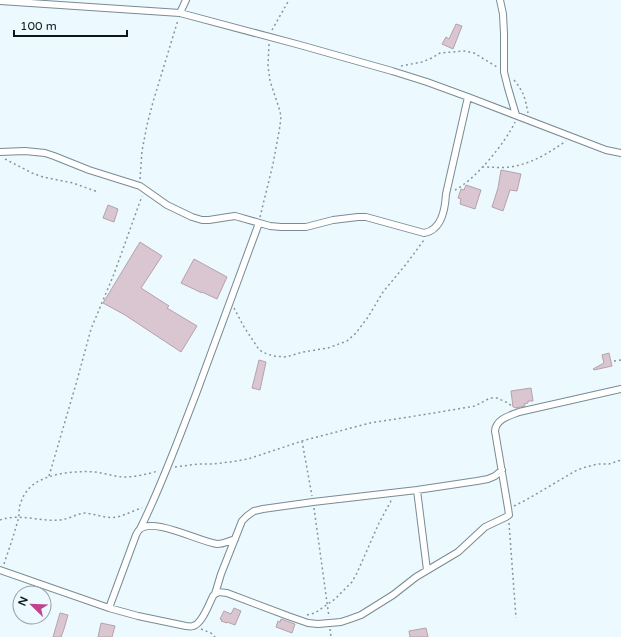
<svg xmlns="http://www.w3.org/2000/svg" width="621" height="637" font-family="'Varela Round',sans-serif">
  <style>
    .building { fill: #dac6d0; stroke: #b5a2ab }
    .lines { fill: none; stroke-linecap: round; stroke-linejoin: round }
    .minor-casing { stroke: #788c93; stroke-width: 8 }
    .path { stroke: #8a9599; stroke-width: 1.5; stroke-dasharray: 2 3; stroke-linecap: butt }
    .minor { stroke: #fff; stroke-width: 6 }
  </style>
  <rect width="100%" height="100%" fill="#ecf9fe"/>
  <path class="building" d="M456,24L462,26L453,49L442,44L446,37L449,39Z
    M501,170L521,174L517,191L510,190L503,211L492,207L498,188Z
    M466,185L481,190L475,209L460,204L461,199L458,198L461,189L464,190Z
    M108,205L118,209L114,222L103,218Z
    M140,242L162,256L141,288L169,306L167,308L197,326L181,352L125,315L103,303Z
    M194,259L227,277L217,299L202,292V293L181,283Z
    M609,353L612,366L594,370L593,369L604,363L602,355Z
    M259,360L266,362L260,390L252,388Z
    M531,388L533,401H528V403L524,404L525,406L515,408L514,407H513L511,391Z
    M234,608L241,611L235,625L227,622V623L221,621L222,620L220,619L224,611L231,614Z
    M60,613L68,615L64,629L61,637H53Z
    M281,619L295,624L292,633L276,627L278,621L280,622Z
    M101,623L115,626L112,637H98Z
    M426,628L428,637H410L409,631Z"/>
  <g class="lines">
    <defs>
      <path id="minor" d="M500,0L503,14L504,34V72L508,88L516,115
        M0,1L180,13L300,45L392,71L427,82L468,97L606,150L621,153
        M180,13L186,0
        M0,152L25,151L45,153L54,156L89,170L140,186L167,205L192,217L202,220H209L228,217L235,216L270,226L281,227H306L333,220L358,217H366L424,233C442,230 445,209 446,194L468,97
        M417,490L427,570
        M140,529C162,485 178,440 196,394C217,337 238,280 259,223
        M0,570L109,608L138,616L186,626C189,626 191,627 193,626C202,624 209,604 213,596C217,591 221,592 227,593L288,616L308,623L318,624L341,622L350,619L361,615L393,595L416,577L458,552L485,527L506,517L509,515L508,508L495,431C496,419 509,416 519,412L621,389
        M215,594L221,574L242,521L247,516L254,511L263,509L313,502L417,490L477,481L488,479L495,476L502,470
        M109,608L136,535C137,533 138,531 139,530C152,516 200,542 217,544C224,544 229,541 235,539"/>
    </defs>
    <use href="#minor" class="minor-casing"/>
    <path class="path" d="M272,30L289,0
      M401,66L422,62L432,58L440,53L464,51L474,53L497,67
      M514,80C524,92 525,98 528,113
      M5,159L32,173L43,177L73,183L98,192
      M482,167C492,167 501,168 510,167C531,164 549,153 566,141
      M140,179L142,151L147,125L153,102L178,20
      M455,190C475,180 506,142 515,122
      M260,217L273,164L280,126L281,116L279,108L270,81L268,66L269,43
      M234,308L244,327L258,348L262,352L273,356L286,357L303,352L328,348L347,341L356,333L368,317L383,292L407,263L424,240
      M614,361L621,360
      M302,441L312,496
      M175,467L198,464H212L230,462L248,459L302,441L370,423L434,413L475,406L490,398H497L508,403L513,407
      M49,476L76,384L91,329L114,274L142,196
      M514,506L526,500L577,470L586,467L598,464H609L621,460
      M314,508L329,617
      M0,520C20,513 40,522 60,520C69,519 76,514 85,513C96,514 106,519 117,517C126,515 134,510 142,508
      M509,523L516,618
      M4,564C9,549 14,535 18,520C20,514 18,508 21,502C28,482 45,477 64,473C74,472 84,471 95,472C105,473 115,477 125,477C136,477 147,474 158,471
      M307,615L315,613L335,599L352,582L357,573L379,523L392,499
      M201,629L211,633L215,637
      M330,629L331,637"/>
    <use href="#minor" class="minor"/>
  </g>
  <g transform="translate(32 605) rotate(293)"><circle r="19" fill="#ecf9fe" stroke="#939ea2"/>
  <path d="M0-3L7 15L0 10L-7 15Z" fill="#c1428e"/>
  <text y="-6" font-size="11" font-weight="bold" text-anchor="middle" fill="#0e1618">N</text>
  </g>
  <path d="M14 30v6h113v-6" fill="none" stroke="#0e1618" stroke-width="2"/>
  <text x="20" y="30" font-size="12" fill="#0e1618" stroke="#ecf9fe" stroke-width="3" paint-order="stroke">100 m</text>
</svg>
